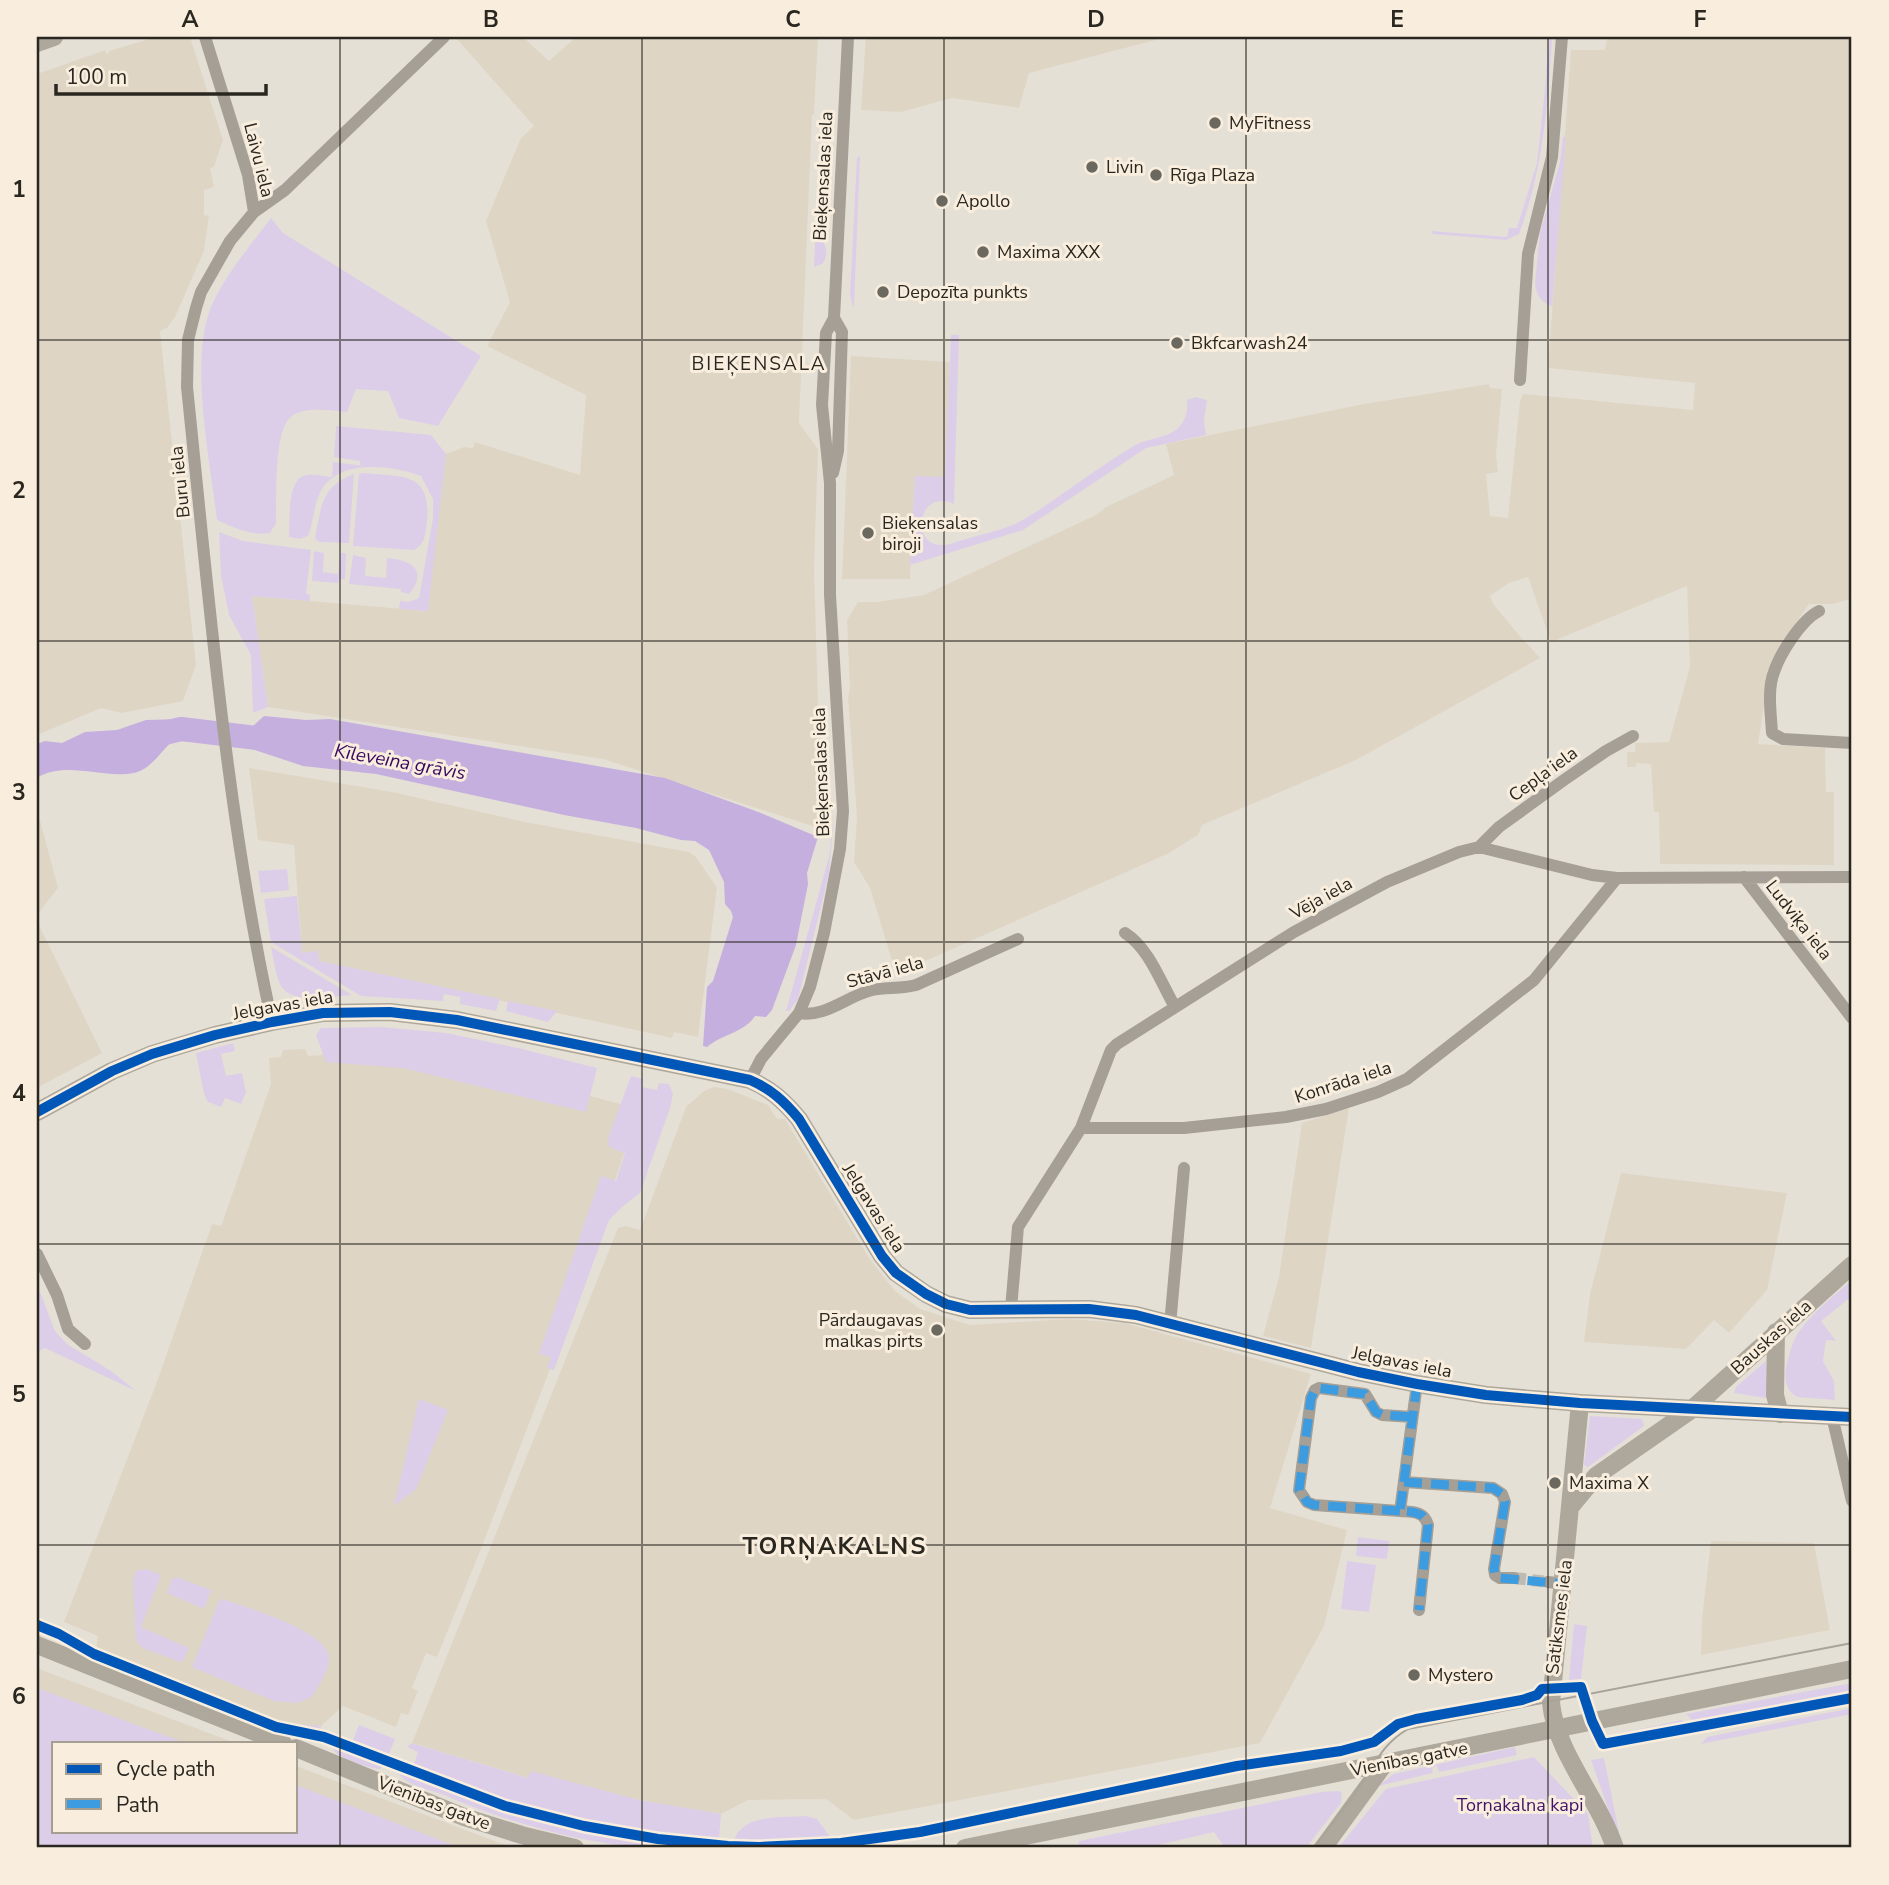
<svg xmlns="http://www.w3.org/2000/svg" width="1889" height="1885" font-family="'Nunito Sans',sans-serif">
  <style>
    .built { fill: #dfd5c5 }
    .green { fill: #dccee8 }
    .water { fill: #c5afdf }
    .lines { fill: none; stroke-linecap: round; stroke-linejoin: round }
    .river { stroke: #c5afdf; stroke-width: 24 }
    .street-tunnel { stroke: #c0bbb2; stroke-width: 12; stroke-dasharray: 12 6; stroke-linecap: butt }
    .street { stroke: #a59f95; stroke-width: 12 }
    .secondary { stroke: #aea89c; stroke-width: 18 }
    .tram { stroke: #a9a49a; stroke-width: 2 }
    .quiet { stroke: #3d9ce0; stroke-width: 9; stroke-dasharray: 18 9; stroke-linecap: butt }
    .cycleway-casing { stroke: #f9eedd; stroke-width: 15 }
    .cycleway { stroke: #0057b8; stroke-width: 10 }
    .grid { fill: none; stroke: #2a2720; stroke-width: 2; stroke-opacity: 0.55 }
    .poi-dot { fill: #6b6860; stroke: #f9eedd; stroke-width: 2.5 }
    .labels { text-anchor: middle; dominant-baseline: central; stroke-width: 6; stroke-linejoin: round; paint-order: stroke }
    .poi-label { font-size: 18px; fill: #2a2720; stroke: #f9eedd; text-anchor: start }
    .street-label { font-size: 18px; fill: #2a2720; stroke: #f9eedd }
    .park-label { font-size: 18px; fill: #3f1368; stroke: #f9eedd }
    .neighbourhood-label { font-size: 19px; letter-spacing: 2px; fill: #2a2720; stroke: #f9eedd }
    .water-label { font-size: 19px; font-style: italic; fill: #380960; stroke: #f9eedd }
    .district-label { font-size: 24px; font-weight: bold; letter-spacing: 2px; fill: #2a2720; stroke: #f9eedd }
    .neatline { fill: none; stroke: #2a2720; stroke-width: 2.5 }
    .grid-label { font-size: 23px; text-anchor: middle; font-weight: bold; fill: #2a2720 }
  </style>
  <rect width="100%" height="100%" fill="#e5e0d6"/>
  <path class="built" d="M156,37H190L223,140L214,167L210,168L214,187L204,190V215L209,216L204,251L175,317L167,328L160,331L196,665L183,701L122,713L101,708L37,735V74L105,50L107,55L109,51Z
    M458,37H523L549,61L576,37H818L814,114L812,115L799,423L818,449L814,569L822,829L603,759L268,707L252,596L427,611L446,454L464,447L473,448L475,442L580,475L586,395L487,346L510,302L486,221L521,138L534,126L456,38Z
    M866,37H1167L1029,73L1019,108L952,98L901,112L861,110Z
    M1607,37H1852V598L1833,604H1809L1794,626L1766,693L1758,744L1825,748L1826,792H1834V865L1660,864L1659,812H1654L1651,764L1636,763V767H1627V752H1635V743L1669,742L1690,667L1687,586L1551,642L1528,577L1509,583L1490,596L1494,605L1518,634L1540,658L1356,760L1202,825L1198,835L1167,854L896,974L870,888L854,862L857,817L848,697L850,689L847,620L858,602H877L924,595L1096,515L1106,507L1174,475L1166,444L1364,404L1489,384L1490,388L1502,389L1496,455L1498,472L1486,474L1490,516L1508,518L1520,401L1523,394L1693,410L1695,383L1548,368L1571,50H1605Z
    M851,356L950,362L945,477H915L910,579H842Z
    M249,768L392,792L525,822L689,852L696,857L717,888L698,1037L674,1032L672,1038L319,961L318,951L302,953L294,845L258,840Z
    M37,809L58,888L37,915Z
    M37,921L102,1053L37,1088Z
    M305,1049L308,1056L322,1055L325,1050L542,1083L639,1109L563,1335L481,1549L437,1657L426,1653L412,1688L418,1691L408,1715L401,1713L396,1727L343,1706L320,1727L281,1723L96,1650L98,1636L64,1622L158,1379L212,1224L221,1226L271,1084L269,1058L281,1057L283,1050Z
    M714,1087L728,1089L768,1105L777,1119H785L869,1258L895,1291L920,1309L970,1325L1069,1319L1125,1323L1311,1374L1270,1508L1347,1530L1324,1626L1260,1743L854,1820L826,1799L748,1800L721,1814L671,1806L606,1793L531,1772L529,1778L412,1743L618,1228L626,1226L640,1230L686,1107L704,1091Z
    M1349,1108L1311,1348L1263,1336L1279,1277L1302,1123Z
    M1621,1173L1787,1193L1767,1290L1729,1333L1714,1320L1686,1349L1584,1342L1590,1294Z
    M1711,1541L1814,1543L1830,1630L1701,1655L1702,1619Z
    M37,1668L235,1743H54V1831H296V1766L513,1848H37Z"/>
  <path class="green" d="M1549,37H1552C1548,106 1543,169 1519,234L1506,240L1433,234L1431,231L1507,237L1509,228H1517L1537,163L1545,89Z
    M1563,137H1566L1552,306C1541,303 1536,294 1535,284L1540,233L1560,162Z
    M860,156L854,306L853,307L850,295L857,158Z
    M822,159H825C824,183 820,209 822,233C823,245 831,253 822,264L814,267L819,162Z
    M271,218L283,233L481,356L438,426L399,418L388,391L356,389L347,412C330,411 307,406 292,416C273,428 277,500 276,523L270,533C251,536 235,528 217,520C210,460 189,362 211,307C225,275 250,246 271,218Z
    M951,335H959L954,504C914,486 908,558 953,543C974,536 996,532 1015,524C1028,518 1040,509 1052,501C1080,482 1108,461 1137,444C1150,438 1167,438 1177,429C1186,421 1188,411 1187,400L1196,397L1207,400L1204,421L1206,435L1146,448L1023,530L910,565L915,476L945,477Z
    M336,426L431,435L446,454L428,611L399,609L400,601L408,602L419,598L433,518V499L421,476C392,465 336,458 320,493C313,507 314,522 308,536L300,539L289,537C290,521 287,483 303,476C311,473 323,476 332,477L333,462L364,466L360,465V461L334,457Z
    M363,473C402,477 432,471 427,522C425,534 426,543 414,550L353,546L359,474Z
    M354,474L349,543L319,542L315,538C321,508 321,486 354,474Z
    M219,532L243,541L311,550L306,593L310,595V601L252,596L268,707L253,713L251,655L229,615L221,575Z
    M314,551L324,553L323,572L338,574L341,553H346L345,579H339V583L312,581Z
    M353,555L366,558L365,576L386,578L387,558C411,560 429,570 409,594L401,592V589L349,584Z
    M834,812L829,874L798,999L789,1011H786L829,857Z
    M287,869L289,890L261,893L258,871Z
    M297,896L302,953L318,951L319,961L500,999L496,1011L460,1004V997L444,994L443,1001L361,996L271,942L264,899Z
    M271,947L352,995C332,996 293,1005 281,986C275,975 274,959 271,947Z
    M508,1001L557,1011L548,1022L506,1011Z
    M381,1027L446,1033L518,1048L597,1068L586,1112L403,1068L326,1062L316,1035L321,1028Z
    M233,1043L235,1051L221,1054L226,1076L242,1073L246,1092L241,1104L225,1098L221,1107L208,1102L204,1094L196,1053Z
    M631,1076L643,1079L642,1087L657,1090L659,1083L669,1084L673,1094L670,1108L640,1193L622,1207L609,1220L554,1370L547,1368L551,1357L539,1354L601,1176L616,1181L625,1153L609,1147L608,1138Z
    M1852,1280V1296L1821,1321L1836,1341L1826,1340L1823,1361L1834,1381L1835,1400L1797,1397C1785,1390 1784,1377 1787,1364C1789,1357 1790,1349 1793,1343C1802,1320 1834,1296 1852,1280Z
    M37,1284L55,1331L67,1344L111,1371L136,1391L45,1348L37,1352Z
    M1766,1361V1398L1734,1393L1736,1387Z
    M419,1399L448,1410L416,1489L394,1506Z
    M1590,1416L1642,1419L1644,1426L1588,1467L1584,1465Z
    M1358,1537L1389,1541L1387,1559L1356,1556Z
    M1347,1561L1376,1565L1369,1612L1341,1609Z
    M147,1569L161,1575L141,1627L189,1648L184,1659L180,1662L143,1648L136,1641L133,1581L136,1571Z
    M176,1577L211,1590L204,1609L167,1593L172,1579Z
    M223,1599C247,1608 326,1630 329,1657C330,1670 318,1686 312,1697L297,1703L274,1701L192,1667L219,1601Z
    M1574,1624L1587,1626L1581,1679L1569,1680Z
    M93,1648L281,1723L321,1726L320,1732L280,1725L97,1652L93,1650Z
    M1852,1683V1694L1696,1724L1686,1714Z
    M37,1688L185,1743H54V1831H296V1785L461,1848H37Z
    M1852,1708V1714L1701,1744L1707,1737Z
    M1682,1720L1688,1726L1611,1742L1607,1736Z
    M359,1725L395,1739L389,1754L353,1740Z
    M333,1742L385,1763L380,1769C371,1769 343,1759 336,1753C332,1749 333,1747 333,1742Z
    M411,1743L528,1778L531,1771L639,1800L721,1814L719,1838C612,1835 506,1804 408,1763L414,1764L418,1752L407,1747Z
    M1515,1747L1517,1755L1439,1772L1437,1766L1432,1768L1433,1773L1378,1786L1394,1774Z
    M1534,1757L1588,1814L1593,1848H1338L1386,1789Z
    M1604,1758L1620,1838L1619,1839L1591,1760Z
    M398,1770C485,1803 570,1831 662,1844L661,1848C594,1848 503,1821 442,1794C428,1789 407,1786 399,1774Z
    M1339,1791L1342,1793L1341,1803L1306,1848H1225L1214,1832L1145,1848H1078L1079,1841L1321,1792Z
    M806,1816L817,1819L831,1838L734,1840C744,1813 783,1818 806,1816Z"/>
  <path class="water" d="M264,716L306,720L330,719L665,778L761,813L818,837L807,873L808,884L796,945L772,1010L766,1017L755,1016C744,1033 722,1034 707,1047L703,1046L707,987L713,981L733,917L731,911L725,904L724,882L709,850L695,841L681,840L636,828L564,815L376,774L303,766L252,749L247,744L249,726H253Z
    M182,719L180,736C162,746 155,768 134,773C102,779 65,760 37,778V744L45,741L62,743L85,732L117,730L146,720Z"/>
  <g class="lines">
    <path class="river" d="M148,737L181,729L282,741"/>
    <path class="street-tunnel" d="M1514,1578L1548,1582"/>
    <path class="street" d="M205,37L248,175L254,212
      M1520,380L1528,254L1552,157L1562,37
      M833,473L838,451L842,332L834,318
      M1819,611C1801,620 1780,654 1774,672C1767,690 1771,714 1772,733L1783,739L1852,743
      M1479,847L1499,827L1564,780L1606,751L1633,736
      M1744,877L1852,1018
      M1125,933C1149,948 1161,983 1175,1007
      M799,1013C825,1018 847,996 872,990C886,987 901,989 916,985L1018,939
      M272,1022C226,813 209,599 187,387L188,340L196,308L201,292L230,241L254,212L285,190L444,37
      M750,1080L761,1059L799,1013L810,987L824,933L840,849L843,811L830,595V483L822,405L826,333L834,318L848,37
      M1081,1128H1184L1286,1117L1326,1109L1378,1092L1407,1079L1534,980L1617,878
      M37,1254L57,1295L68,1329L85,1344
      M1011,1309L1018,1227L1081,1128L1111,1050L1117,1044L1294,932L1387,882L1459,852L1479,847L1592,875L1617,878L1852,877
      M1169,1322L1171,1314L1184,1168
      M1417,1384L1400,1511C1413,1512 1424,1511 1428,1525L1419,1610
      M1832,1416L1852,1501
      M1404,1482L1493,1488L1502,1494L1505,1502L1494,1569L1495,1575L1500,1578H1514
      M1400,1511L1314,1505L1307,1502L1299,1490L1311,1398L1315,1390L1319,1388L1365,1394L1376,1412L1382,1415L1412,1417
      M1548,1582L1564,1584"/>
    <path class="secondary" d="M37,43L54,37
      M37,1112L112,1071L152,1054L215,1035L272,1022L323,1013L390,1012L457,1020L750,1080C771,1089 784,1101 799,1119L882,1256L896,1273L926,1294L946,1304L970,1310L1089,1309L1136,1315L1358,1372L1417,1384L1486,1395L1580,1403L1852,1417
      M1776,1332L1775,1395L1780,1414
      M1580,1403L1551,1703C1556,1753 1599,1799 1615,1848
      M1572,1505L1596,1476L1691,1410L1852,1265
      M37,1645L283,1743
      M296,1748L464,1817L525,1836L575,1848
      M965,1848L1852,1669
      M1323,1848L1385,1763"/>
    <path class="tram" d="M1313,1848C1327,1831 1340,1814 1353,1796C1372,1770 1380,1745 1408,1729L1852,1643"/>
    <path class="quiet" d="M1417,1384L1400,1511C1413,1512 1424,1511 1428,1525L1419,1610
      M1404,1482L1493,1488L1502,1494L1505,1502L1494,1569L1495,1575L1500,1578L1564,1584
      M1400,1511L1314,1505L1307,1502L1299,1490L1311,1398L1315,1390L1319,1388L1365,1394L1376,1412L1382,1415L1412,1417"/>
    <defs>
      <path id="cycleway" d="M37,1112L112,1071L152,1054L215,1035L272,1022L323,1013L390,1012L457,1020L750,1080C771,1089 784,1101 799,1119L882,1256L896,1273L926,1294L946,1304L970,1310L1089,1309L1136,1315L1358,1372L1417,1384L1486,1395L1580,1403L1852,1417
        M37,1625L59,1634L94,1654L276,1727L324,1737L505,1806L584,1826L658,1839L728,1846L759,1847L841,1843L920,1832L1237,1766L1341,1751L1374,1742L1398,1724L1416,1719L1522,1700L1537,1695L1542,1689L1581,1687L1592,1721L1603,1744L1852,1698"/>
    </defs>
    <use href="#cycleway" class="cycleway-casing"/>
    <use href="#cycleway" class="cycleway"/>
  </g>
  <path class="grid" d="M340,37V1848M642,37V1848M944,37V1848M1246,37V1848M1548,37V1848M37,340H1852M37,641H1852M37,942H1852M37,1244H1852M37,1545H1852"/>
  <g class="poi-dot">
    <circle cx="1215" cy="123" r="7"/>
    <circle cx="1092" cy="167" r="7"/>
    <circle cx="1156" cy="175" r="7"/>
    <circle cx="942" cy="201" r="7"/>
    <circle cx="983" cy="252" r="7"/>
    <circle cx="883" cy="292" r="7"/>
    <circle cx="1177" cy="343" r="7"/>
    <circle cx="868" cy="533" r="7"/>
    <circle cx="937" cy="1330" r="7"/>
    <circle cx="1555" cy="1483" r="7"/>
    <circle cx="1414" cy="1675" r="7"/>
  </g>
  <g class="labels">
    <g class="poi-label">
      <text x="1229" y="123">MyFitness</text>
      <text x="1106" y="167">Livin</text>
      <text x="1170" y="175">Rīga Plaza</text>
      <text x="956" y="201">Apollo</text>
      <text x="997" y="252">Maxima XXX</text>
      <text x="897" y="292">Depozīta punkts</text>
      <text x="1191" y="343">Bkfcarwash24</text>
      <text x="882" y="523">Bieķensalas<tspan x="882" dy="21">biroji</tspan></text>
      <text x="923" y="1320" text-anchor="end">Pārdaugavas<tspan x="923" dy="21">malkas pirts</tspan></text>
      <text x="1569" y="1483">Maxima X</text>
      <text x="1428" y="1675">Mystero</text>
    </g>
    <g class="street-label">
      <text transform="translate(259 160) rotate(76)">Laivu iela</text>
      <text transform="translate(823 176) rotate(-87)">Bieķensalas iela</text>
      <text transform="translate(180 482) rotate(-96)">Buru iela</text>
      <text transform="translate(821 772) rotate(-92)">Bieķensalas iela</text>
      <text transform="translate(1543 774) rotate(-36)">Cepļa iela</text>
      <text transform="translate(1321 898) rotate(-29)">Vēja iela</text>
      <text transform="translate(1799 920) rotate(52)">Ludviķa iela</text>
      <text transform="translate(885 972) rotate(-15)">Stāvā iela</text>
      <text transform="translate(283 1005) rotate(-10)">Jelgavas iela</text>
      <text transform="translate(1343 1082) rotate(-18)">Konrāda iela</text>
      <text transform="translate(874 1208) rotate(58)">Jelgavas iela</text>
      <text transform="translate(1771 1337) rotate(-42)">Bauskas iela</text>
      <text transform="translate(1402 1362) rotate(11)">Jelgavas iela</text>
      <text transform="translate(1559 1617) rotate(-83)">Satiksmes iela</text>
      <text transform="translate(1409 1759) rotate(-11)">Vienības gatve</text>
      <text transform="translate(434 1803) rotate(21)">Vienības gatve</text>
    </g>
    <g class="park-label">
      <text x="1520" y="1805">Torņakalna kapi</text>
    </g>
    <g class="neighbourhood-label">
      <text x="759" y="364">BIEĶENSALA</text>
    </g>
    <g class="water-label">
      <text transform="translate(400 762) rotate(10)">Kīleveina grāvis</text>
    </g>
    <g class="district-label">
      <text x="835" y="1546">TORŅAKALNS</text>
    </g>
  </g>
  <rect width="1889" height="1885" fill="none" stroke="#f9eedd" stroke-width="77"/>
  <rect x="52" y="1742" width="245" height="91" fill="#f9eedd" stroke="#a69e91" stroke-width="2"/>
  <rect x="66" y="1764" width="35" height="10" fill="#0057b8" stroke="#a69e91" stroke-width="2"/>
  <text x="116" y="1776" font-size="21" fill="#2a2720">Cycle path</text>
  <rect x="66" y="1799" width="35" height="10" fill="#3d9ce0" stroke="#a69e91" stroke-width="2"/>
  <text x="116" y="1812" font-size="21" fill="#2a2720">Path</text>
  <path d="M56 84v10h210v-10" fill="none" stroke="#2a2720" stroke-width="3.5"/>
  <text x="66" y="84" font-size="21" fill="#2a2720" stroke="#f9eedd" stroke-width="5" paint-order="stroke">100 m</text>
  <rect x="38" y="38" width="1812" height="1808" class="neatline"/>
  <g class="grid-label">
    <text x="190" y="27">A</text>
    <text x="491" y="27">B</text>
    <text x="793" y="27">C</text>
    <text x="1096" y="27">D</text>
    <text x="1397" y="27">E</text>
    <text x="1700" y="27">F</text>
    <text x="19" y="197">1</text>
    <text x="19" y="498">2</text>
    <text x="19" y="800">3</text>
    <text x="19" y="1101">4</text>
    <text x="19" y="1402">5</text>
    <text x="19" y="1704">6</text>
  </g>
</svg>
